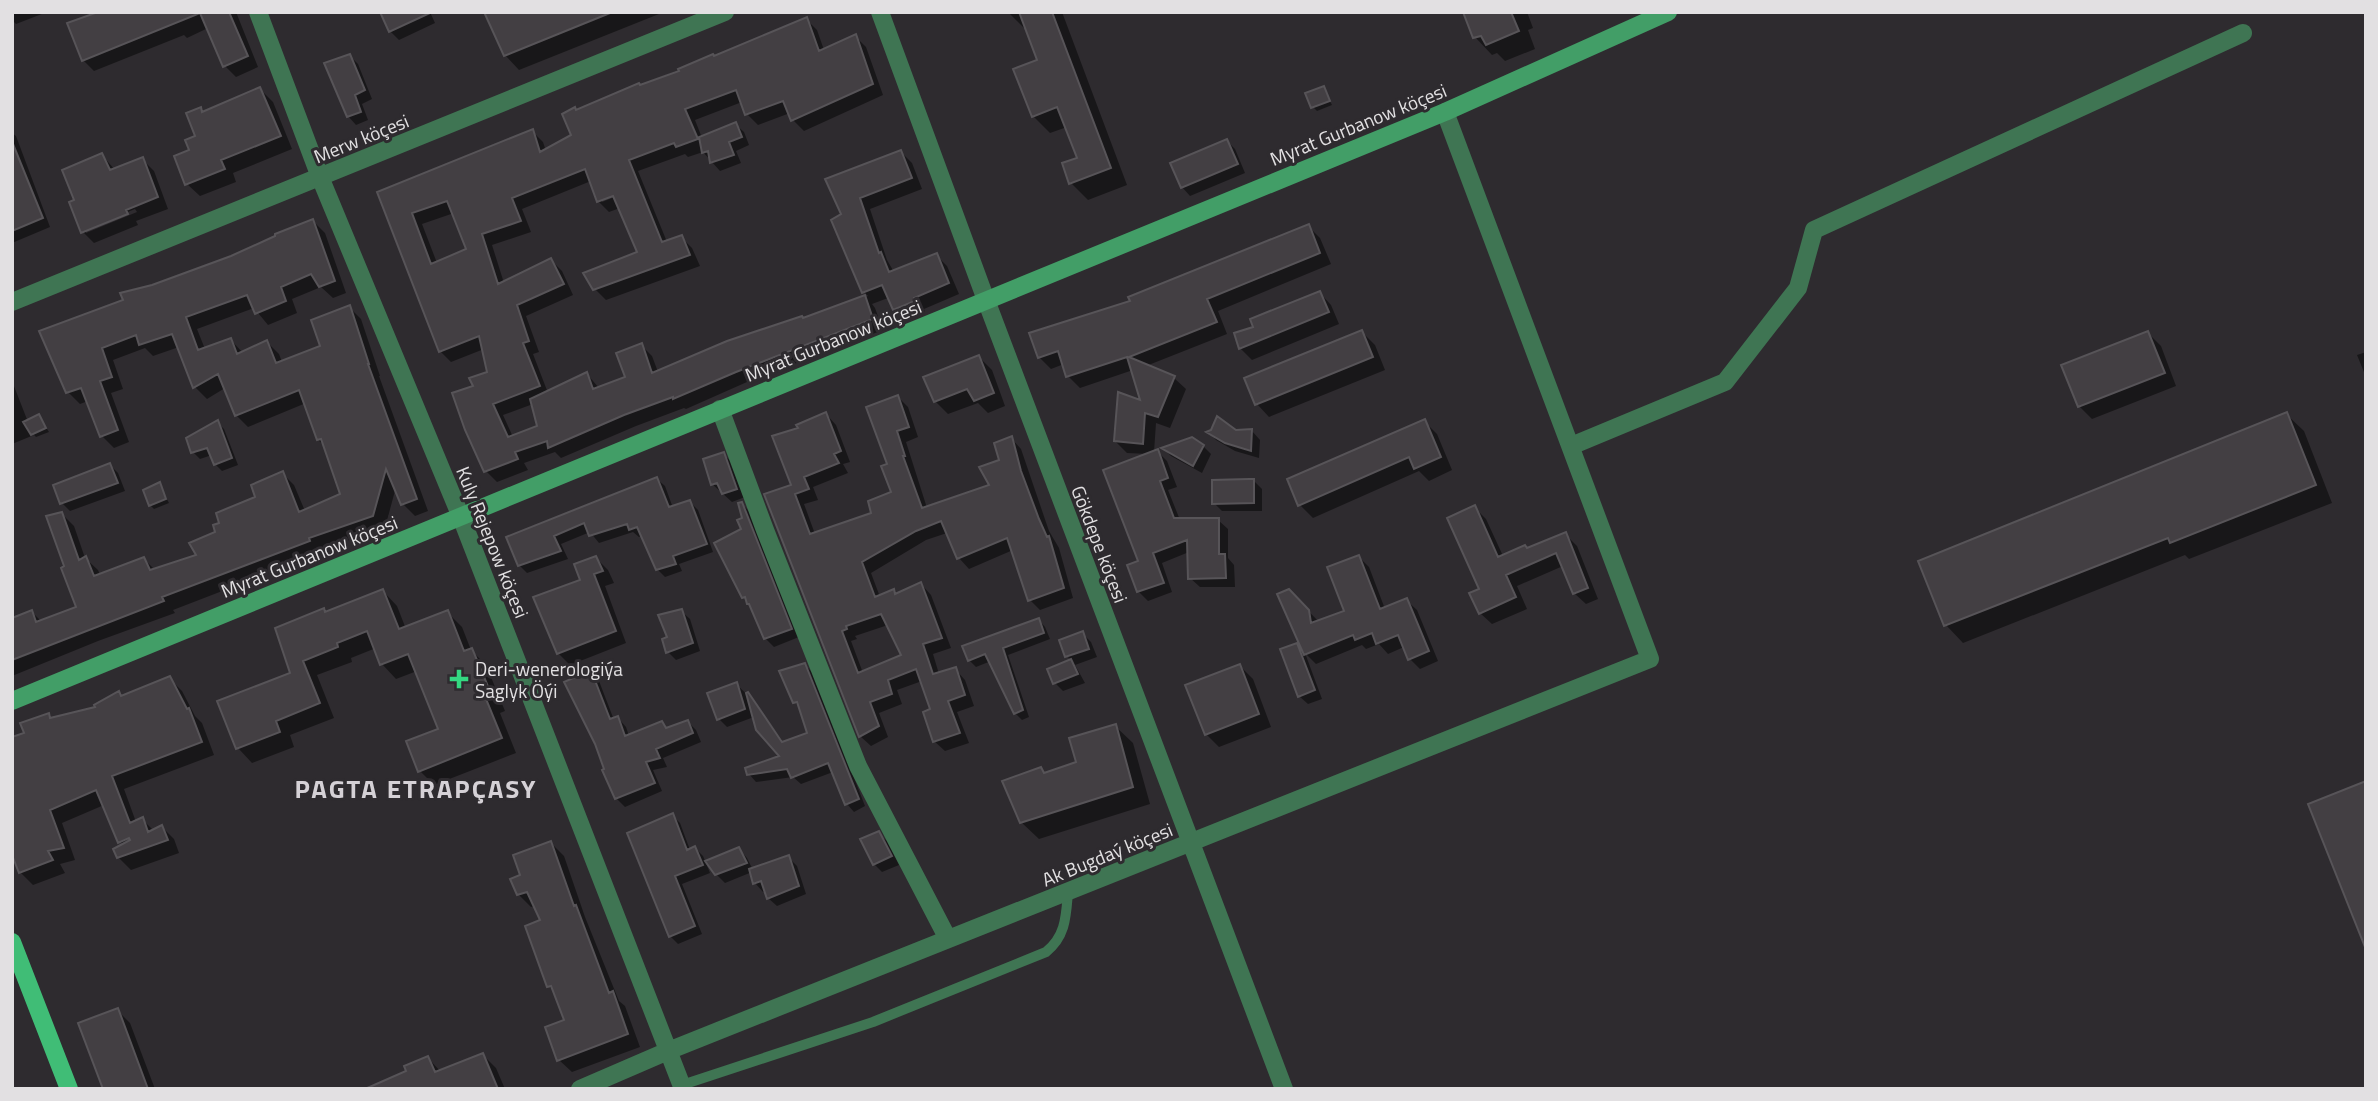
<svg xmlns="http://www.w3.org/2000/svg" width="2378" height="1101" font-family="'Titillium Web',sans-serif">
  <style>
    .shadow { fill: #0007; fill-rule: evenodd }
    .building { fill: #433f43; stroke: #575458; stroke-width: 2; fill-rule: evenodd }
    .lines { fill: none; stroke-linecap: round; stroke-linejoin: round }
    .lane { stroke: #3f7553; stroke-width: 10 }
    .street { stroke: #3f7553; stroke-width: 18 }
    .secondary { stroke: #429e67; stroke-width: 18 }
    .primary { stroke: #40bd76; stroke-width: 18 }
    .poi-dot { fill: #34d881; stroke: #2e2b2f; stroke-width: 2.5 }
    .labels { text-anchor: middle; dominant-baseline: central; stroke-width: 6; stroke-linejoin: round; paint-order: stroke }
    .street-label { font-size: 19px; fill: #e2e0e2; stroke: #2e2b2f }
    .poi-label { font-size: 19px; fill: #e2e0e2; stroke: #2e2b2f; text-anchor: start }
    .district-label { font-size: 26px; font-weight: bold; letter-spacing: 2px; fill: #d5d1d6; stroke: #2e2b2f }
  </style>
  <rect width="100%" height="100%" fill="#2e2b2f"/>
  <path class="shadow" d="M12,12H47L16,24L12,20Z
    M168,12H236L258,67L236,77L225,66L208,28L187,38L184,35L94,71L83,60Z
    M430,12L435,23L399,40L390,31Z
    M486,12H658L659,14L519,70L505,55Z
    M1008,12H1062L1127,185L1088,200L1071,183L1079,159L1067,127L1050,133L1033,116L1040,61L1026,27L1024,28Z
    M1465,12H1527L1533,28L1528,30L1535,49L1505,61L1497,53L1492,55L1475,37Z
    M806,19L817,30L824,50L855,36L866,47L883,95L804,131L793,120L790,113L758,125L747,114L742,102L695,120L702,138L735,124L744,132L749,145L736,151L741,163L720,171L703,152L688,157L685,154L638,171L667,242L681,237L692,248L700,266L606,300L595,289L639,253L620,208L609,212L598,201L591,181L522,209L531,232L492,245L504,283L551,260L562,271L573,295L526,316L539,352L533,354L548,393L587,374L599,388L627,378L641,345L652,356L658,372L868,296L864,292L843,215L901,152L912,163L922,189L870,209L887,260L894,272L936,255L947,266L959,294L924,309L925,312L906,320L895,309L888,298L872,304L875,308L883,330L747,382L686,409L684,408L636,426L561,458L555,452L524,463L528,470L497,482L486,471L475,387L489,373L484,349L451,362L440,351L379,193L532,131L543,142L546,151L573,136L576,111ZM622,194L602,202V198ZM454,213L468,250L437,263L422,224ZM533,404L539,427L513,437L503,415Z
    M350,56L358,64L372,99L362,104L368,120L356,125L348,116Z
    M1323,88L1332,105L1317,111L1313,107Z
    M260,89L273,102L292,149L233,173L236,182L200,196L187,184L192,151L198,137L200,109L204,113Z
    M12,133L16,136L50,227L12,243Z
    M1227,141L1235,149L1245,173L1190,196L1182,187Z
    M102,155L115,170L143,160L154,171L168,209L136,221L138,225L94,243L83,232L76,201ZM135,209L137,212L86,233V229Z
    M313,221L325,233L346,293L333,298L321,287L292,299L297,313L268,325L254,308L197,329L205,349L231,340L243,353L267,342L279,354L282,362L322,347L349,307L361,319L380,376H379L428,511L415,516L403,504L396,487L385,528L320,550L321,553L173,610L175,613L98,641L12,676V620L32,612L42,622L79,608L66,567L62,514L74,526L85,558L98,570L100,575L144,559L155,570L198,556L217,533L282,473L294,485L305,511L342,495L325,446L318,440L306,403L248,427L236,415L225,388L207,399L195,387L179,347L153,356L145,348L113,360L123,389L111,393L129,442L114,448L102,436L88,401L80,404L68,392L125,301L153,286L232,257Z
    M1308,226L1320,238L1331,264L1218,311L1227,334L1146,366L1174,378L1186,389L1170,428L1156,423L1154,452L1157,451L1167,461L1177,487L1168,490L1180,520H1218L1228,529V558L1234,565L1235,587H1200L1190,578L1189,552L1162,563L1172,592L1148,601L1138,591L1149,454L1127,453L1115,441L1143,402L1133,370L1080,388L1068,376L1064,364L1051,369L1039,357L1132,303Z
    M1320,293L1331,305L1339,324L1252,360L1240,348Z
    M1362,332L1375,345L1385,370L1269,417L1257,404Z
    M2148,333L2161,346L2176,386L2092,419L2079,406Z
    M2366,352V377L2357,355Z
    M979,357L992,370L1005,406L988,413L978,403L948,414L935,401Z
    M12,381L28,422L39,416L49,432L36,437L34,435L12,444Z
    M898,397L908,407L918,437L906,442L927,508L992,486L1011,438L1021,449L1049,531L1059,548L1073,598L1040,610L1030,600L1013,550L969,569L959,558L947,533L926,540L871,573L880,597L894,591L897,595L921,584L931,595L951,648L933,654L939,674L955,669L965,680L974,706L957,712L969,743L945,751L934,741L932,711L922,681L897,690L902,704L879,713L888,737L871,746L860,736L766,495L793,486L800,429L826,414L836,425L850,462L843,464L848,473L813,487L818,500L804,504L815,534L873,514L894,493L889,465ZM888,625L904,656L863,673L851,641L857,639L855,636Z
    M2286,414L2304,431L2332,503L2189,559L2185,555L1963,643L1946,625Z
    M1424,421L1437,434L1452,470L1429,481L1419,471L1313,518L1300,505Z
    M217,422L224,429L238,465L222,471L215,464L212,455L200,459L193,452Z
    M1252,431L1260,440L1259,458L1235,451L1216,440L1209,432Z
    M1203,446L1211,454L1202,473L1171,456L1164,449Z
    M723,454L732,462L745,497L732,502L712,484Z
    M110,465L118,473L125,491L70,511L62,503Z
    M657,479L665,486L673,508L690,502L698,510L713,552L679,564L682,571L665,577L657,569L643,535L639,537L633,532L599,543L590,532L561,544L568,559L527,573L519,565L508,538Z
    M1254,481L1262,489V511H1222L1214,503Z
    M159,484L169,503L154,509L150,505Z
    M742,504L750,512L799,637L774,647L765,638L748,601L744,597Z
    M1475,508L1486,519L1503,556L1565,534L1577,546L1598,599L1586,604L1574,593L1563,566L1517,586L1527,609L1492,624L1480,613L1482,590Z
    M1359,557L1369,567L1385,609L1406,600L1417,610L1438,661L1420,669L1410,659L1404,647L1388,654L1379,644L1366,649L1362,645L1316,664L1305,653L1322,699L1308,704L1299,696L1297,645L1305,653L1289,591L1319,622L1346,612Z
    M596,558L608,570L614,583L605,586L626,643L570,665L558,653L582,581Z
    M383,591L397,606L406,629L447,612L462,627L471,650L486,665L505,711L500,713L516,753L434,785L420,771L440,730L417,671L396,679L382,664L376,648L351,658L352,662L317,675L334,718L290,735L294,747L252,763L238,748L219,702L292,674L323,610L326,613Z
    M681,611L690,619L700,651L676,660L668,652L669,638Z
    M1039,620L1045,627L1050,639L1008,655L1029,717L1022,720L1015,713L991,661L976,667L969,660Z
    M1082,633L1091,642L1097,657L1075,665L1085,683L1063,691L1055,683L1071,660L1067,656Z
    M805,665L813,673L865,806L854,812L847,804L833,772L801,784L793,777L756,782L749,774L782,757L754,717L727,727L719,719L736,684L755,702L784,743L809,734L801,709L795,702Z
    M1240,666L1253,679L1271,727L1219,747L1206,734Z
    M591,673L599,681L614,720L618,718L626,727L629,736L662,723L668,729L688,722L696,730L701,742L663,758L667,767L653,770L662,791L625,807L616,798Z
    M169,678L182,691L195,716L202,723L214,755L124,789L136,822L142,819L154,831L162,827L174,839L179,853L131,870L118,857L124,845L120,842L104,805L62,823L75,860L60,864L65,873L33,885L20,872L26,734L48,715L52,719L98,709L119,693L123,697Z
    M1115,726L1133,743L1150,804L1039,839L1021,822L1041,769L1047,774L1078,763Z
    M672,815L680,823L690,850L695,848L703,856L710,873L682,884L702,934L678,944L670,936Z
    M878,833L887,841L899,865L882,872L874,864Z
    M551,843L564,856L585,917L619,1001L625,1006L640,1047L572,1072L559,1060L566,1021L556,993L549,986L542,921L535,906L531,907L518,894L523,876Z
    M739,849L747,858L753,870L789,858L797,866L806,894L777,906L768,898L766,891L763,892L755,883L752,872L725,883L716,874Z
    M117,1010L130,1023L155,1089H105Z
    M483,1055L496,1068L505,1089H369L409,1072L428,1058L441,1072Z"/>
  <path class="building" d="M98,12H229L248,56L223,67L200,13L82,61L67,23Z
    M380,12H432L389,32Z
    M484,12H610V13L504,56Z
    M1019,12H1052L1111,168L1069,184L1062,163L1077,158L1057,107L1032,117L1013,69L1037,60Z
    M1463,12H1511L1519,31L1486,45L1481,36L1473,38Z
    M807,17L819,51L856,34L873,84L791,121L783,101L745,115L736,90L685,109L698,139L676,147L674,143L629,160L662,242L682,235L690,255L593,290L583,273L637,252L613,196L597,202L585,169L512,198L521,221L482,234L498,284L551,258L564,284L517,305L529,341L523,343L540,386L493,404L508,437L537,426L530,399L587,372L593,389L625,377L616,353L642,343L652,373L727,341L802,316L803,318L865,295L873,319L736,372L673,399V397L624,415L548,448L547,441L515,452L518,459L484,472L465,430L452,393L473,386L469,378L487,372L479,336L439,352L377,192L533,129L540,152L571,135L562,114L575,107L576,110L639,83L640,85L679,71L678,69L713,54L714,56ZM447,201L466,249L431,264L412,213Z
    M350,54L365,90L355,95L361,112L347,117L324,63Z
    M1324,86L1330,101L1311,108L1305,93Z
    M260,87L281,136L221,160L225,169L185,185L174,156L189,150L185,140L195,136L186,113L201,107L202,112Z
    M736,122L742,137L729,142L734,155L710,163L708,151L702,153L699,137Z
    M1227,139L1238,164L1181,188L1170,163Z
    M13,144L43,218L12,231V145Z
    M901,150L912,178L860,198L879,253L881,252L889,272L937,253L949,283L914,298L915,301L893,310L882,285L862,293L831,220L841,214L825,179Z
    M102,153L110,170L143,157L158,197L126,210L128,214L81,233L69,202L74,200L62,170Z
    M313,219L335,281L319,287L311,274L281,287L286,301L255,314L247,295L186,317L198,350L231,338L237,354L267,340L276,363L320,346L311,320L350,305L369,364H368L417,499L401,505L386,469L373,516L309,538L310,541L162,597L164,601L12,660V618L32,610L36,622L76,607L61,568L64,566L46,516L62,512L79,560L86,556L94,576L144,557L150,570L196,555L189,543L215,532L213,525L219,523L216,513L255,497L251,485L283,471L299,512L340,494L321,439L317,440L299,390L235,416L218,374L193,388L172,334L139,345L136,335L102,348L112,377L100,381L118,430L100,437L81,388L66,393L39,331L123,300L120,293L152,285L231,256L275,236V234Z
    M1309,224L1320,253L1207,299L1217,322L1129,357L1175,376L1158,417L1145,413L1143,444L1114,441L1118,392L1140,400L1127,357L1066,377L1058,351L1038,358L1029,333L1130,301L1128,297Z
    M1320,291L1329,312L1239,349L1234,333L1253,327L1250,319Z
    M1362,330L1373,357L1255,405L1244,378Z
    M2148,331L2165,373L2078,407L2061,365Z
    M979,355L994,393L974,401L967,389L934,402L923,377Z
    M898,395L909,427L897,431L905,456H903L922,508L989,485L979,467L999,460L994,443L1012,436L1021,471L1039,519L1047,537L1049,536L1064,588L1028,601L1007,538L957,559L941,521L916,531L862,562L875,597L894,589L895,594L921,582L942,638L923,644L933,674L956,667L965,695L948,701L960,733L933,742L923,712L930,709L916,669L888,680L892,694L870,702L879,726L859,737L764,494L791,485L772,436L798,428L796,425L826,412L841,451L834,454L839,463L804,477L809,489L795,494L810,534L871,513L868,501L891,492L881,466L887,464L866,407ZM881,614L901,655L858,673L842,631L847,629L846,626Z
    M2287,412L2316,485L2170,543L2168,538L1944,626L1918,561Z
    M39,414L46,428L31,435L23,422Z
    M1217,416L1236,430L1252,429L1251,451L1225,443L1206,432L1211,430Z
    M1425,419L1441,457L1414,469L1409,457L1298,506L1287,479Z
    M218,420L232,458L214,465L207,448L191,453L186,438Z
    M1192,437L1204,445L1193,466L1161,448Z
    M1158,449L1168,478L1160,481L1174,518H1219V554H1225L1226,578L1188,579L1187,540L1153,553L1164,583L1137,592L1127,565L1138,561L1103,470Z
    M724,452L737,489L722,494L717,483L711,485L703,459Z
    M110,463L118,483L60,504L53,485Z
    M657,477L669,507L690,500L707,544L673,556L676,564L656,570L637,527L629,530L627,524L589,536L584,523L554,536L561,551L518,566L506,537Z
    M1249,479H1254V503L1212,504V480Z
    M160,482L166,499L149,506L143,490Z
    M742,502L792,629L764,639L749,604H747L745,597L742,598L714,543L741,529L737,520L742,518L738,503Z
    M1475,505L1498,557L1525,545L1527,548L1566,532L1588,588L1573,594L1556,553L1506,575L1516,597L1479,614L1469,593L1479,589L1447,518Z
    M1359,555L1380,609L1407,598L1429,651L1408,660L1398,635L1376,644L1372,633L1355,640L1353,635L1304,655L1277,594L1289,589L1309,610L1311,623L1344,611L1327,567Z
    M596,556L603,571L594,574L616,631L557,654L533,597L580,580L574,564Z
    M383,589L399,629L448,610L464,651L472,648L492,696L486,699L502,738L418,772L406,741L438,729L408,654L380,665L367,631L337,643L338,647L303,661L320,703L276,721L280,732L236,749L217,701L290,673L275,628L324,608L325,612Z
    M682,609L693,643L666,653L662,639L667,637L658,615Z
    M1039,618L1044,633L1003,648L1023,710L1014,714L985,654L968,661L962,646Z
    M1083,631L1089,649L1065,657L1059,640Z
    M1297,643L1315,690L1298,697L1280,649Z
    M1071,659L1078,674L1053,684L1047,669Z
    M805,663L859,799L845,805L828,763L791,778L787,769L747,775L745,768L779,756L756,730L746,693L748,692L782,742L807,733L797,702L793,703L779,671Z
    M1240,664L1259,714L1205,735L1185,685Z
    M591,670L610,719L618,716L625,736L662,721L666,728L688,720L693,733L656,749L660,758L646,762L655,783L615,799L602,770L604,769L595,744L564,682Z
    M170,676L187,709L189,708L202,742L112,776L130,823L143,817L148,832L162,825L168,840L117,858L113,849L130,840L129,838L118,843L96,790L50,810L64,848L48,851L53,860L19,873L12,855V737L24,733L20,723L49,713L50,718L95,707L94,705L119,691L121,696Z
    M737,682L745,709L717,720L707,693Z
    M1116,724L1133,787L1020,823L1002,781L1041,767L1044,773L1076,762L1069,738Z
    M2366,781V947H2365L2308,804Z
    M673,813L687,850L695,846L703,865L675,876L695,926L669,937L627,833Z
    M879,831L892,856L873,865L860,839Z
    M551,841L574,906L576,905L609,993L613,991L628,1034L557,1061L545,1027L564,1020L551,986L547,987L525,926L540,920L527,892L517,895L510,879L520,875L513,855Z
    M739,847L747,863L715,875L705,861Z
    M789,855L799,886L767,899L761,881L753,884L749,869Z
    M118,1008L148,1089H103L78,1023Z
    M483,1053L498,1089H365L406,1071L404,1066L428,1056L435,1072Z"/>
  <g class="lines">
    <path class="lane" d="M682,1085L873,1022L1046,952C1066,936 1066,916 1068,892"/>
    <path class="street" d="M258,12L320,177L461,517L683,1089
      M880,12L986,300L1284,1089
      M12,302L725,12
      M720,409L765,530L858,766L948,939
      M1571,446L1725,382L1798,288L1814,230L2243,33
      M580,1089L668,1051L1650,659L1445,112"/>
    <path class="secondary" d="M12,701L1445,112L1668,12"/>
    <path class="primary" d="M12,942L69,1089"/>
  </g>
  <path class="poi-dot" d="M455.5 668.5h7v7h7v7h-7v7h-7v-7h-7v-7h7z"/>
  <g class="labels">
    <g class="street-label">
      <text transform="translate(1358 124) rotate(-22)">Myrat Gurbanow köçesi</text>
      <text transform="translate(361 138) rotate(-22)">Merw köçesi</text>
      <text transform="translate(833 340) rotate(-22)">Myrat Gurbanow köçesi</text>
      <text transform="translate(493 542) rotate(68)">Kuly Rejepow köçesi</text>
      <text transform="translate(1100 544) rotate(69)">Gökdepe köçesi</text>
      <text transform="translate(309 556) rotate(-22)">Myrat Gurbanow köçesi</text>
      <text transform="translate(1107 854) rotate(-22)">Ak Bugdaý köçesi</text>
    </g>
    <g class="poi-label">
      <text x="475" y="668">Deri-wenerologiýa<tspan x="475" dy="22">Saglyk Öýi</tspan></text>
    </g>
    <g class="district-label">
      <text x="416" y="788">PAGTA ETRAPÇASY</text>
    </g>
  </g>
  <rect width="2378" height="1101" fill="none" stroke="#e2e0e2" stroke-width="28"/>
</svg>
